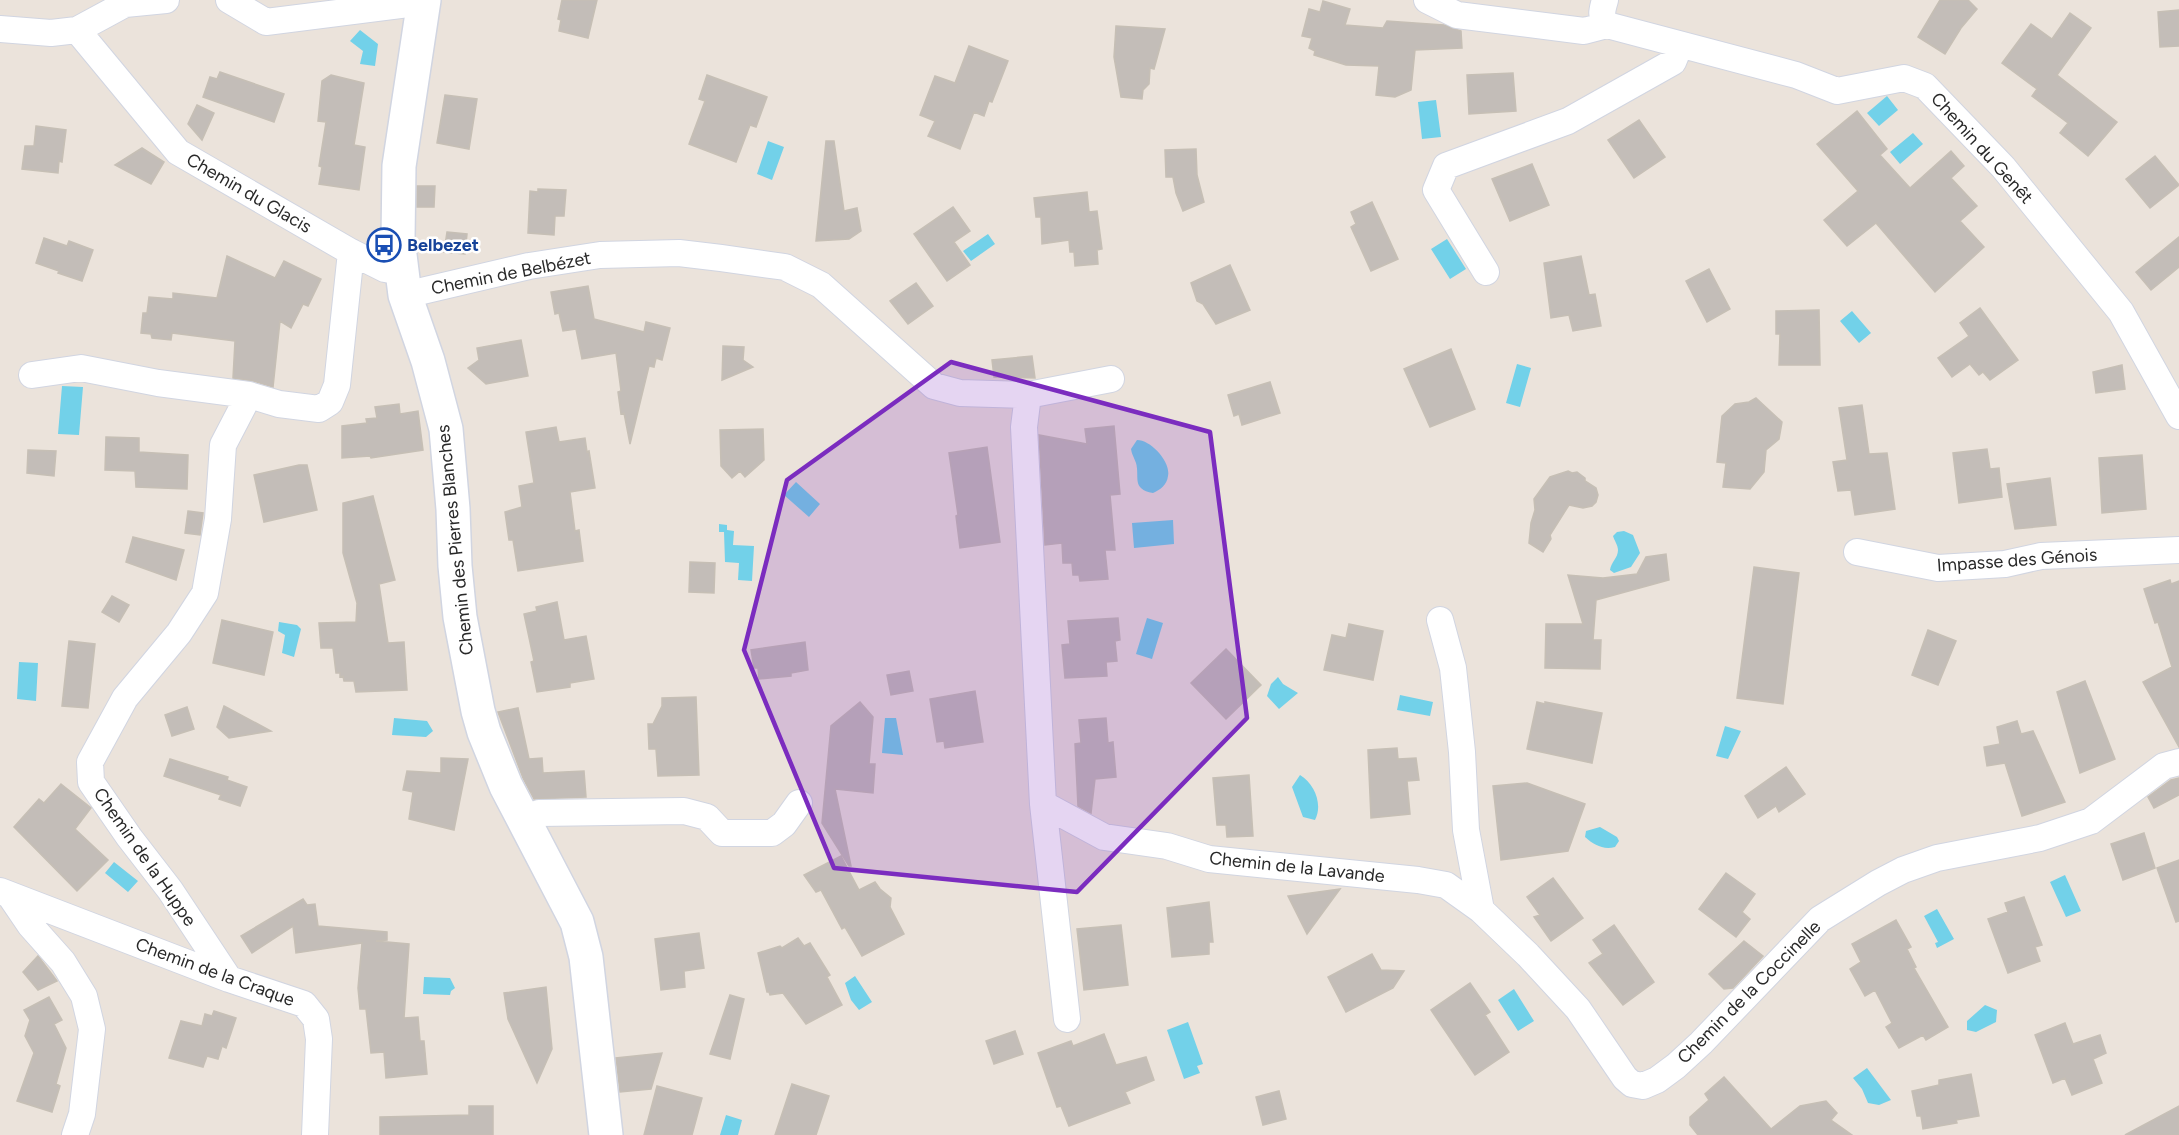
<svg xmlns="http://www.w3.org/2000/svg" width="2179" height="1135" font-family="Figtree,sans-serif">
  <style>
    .water { fill: #72d1e9 }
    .building { fill: #c3bdb8; stroke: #c6bfb5; stroke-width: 1.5 }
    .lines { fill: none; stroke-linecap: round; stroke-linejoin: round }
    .street-casing { stroke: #d1d5e1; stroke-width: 28 }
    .secondary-casing { stroke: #d1d5e1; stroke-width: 36 }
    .street { stroke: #fff; stroke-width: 26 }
    .secondary { stroke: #fff; stroke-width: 33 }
    .marked { fill: #7b2cbf; fill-opacity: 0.2; stroke: #7b2cbf; stroke-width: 4.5; stroke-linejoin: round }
    .labels { text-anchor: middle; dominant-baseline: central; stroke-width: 5; stroke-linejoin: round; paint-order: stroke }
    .street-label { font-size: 18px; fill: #292929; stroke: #fff }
    .transit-label { font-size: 18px; font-weight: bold; fill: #164399; stroke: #fff; text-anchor: start }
  </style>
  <rect width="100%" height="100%" fill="#ebe3db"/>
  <path class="water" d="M360,30L378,44L375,66L360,64L363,51L350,41Z
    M1887,96L1898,110L1879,126L1867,113Z
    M1436,100L1441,137L1422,139L1418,102Z
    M1913,133L1923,144L1900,164L1890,152Z
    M768,141L784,147L772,180L757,174Z
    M988,234L995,244L971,261L963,251Z
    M1447,239L1466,269L1450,279L1431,249Z
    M1852,311L1871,333L1859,343L1840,321Z
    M1517,364L1531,368L1520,407L1506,403Z
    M62,386L83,387L79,435L58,434Z
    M1137,440C1151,440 1171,462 1168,476C1167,485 1160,490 1153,493C1131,489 1140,477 1136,463C1134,457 1132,455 1131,449Z
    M796,482L820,504L809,517L784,495Z
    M1173,520L1174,544L1134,548L1132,523Z
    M719,524L727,525V530L734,531L733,545L754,546L752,581L738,580L739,563L725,562L724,532H719Z
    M1624,531L1633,535L1640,553L1631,567L1614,573L1610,570C1611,562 1618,558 1618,550C1618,545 1614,540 1613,536L1617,532Z
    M1147,618L1163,623L1152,659L1136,654Z
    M279,622L297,625L301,629L294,657L282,653L285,635L278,631Z
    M19,662L38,663L36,701L17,699Z
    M1278,677L1283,684L1298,693L1279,709L1267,696L1271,684Z
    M1400,695L1433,702L1430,716L1397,710Z
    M394,718L427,721L433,731L426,737L392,735Z
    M885,718H896L903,755L882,753Z
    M1725,726L1741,731L1728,759L1716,756Z
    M1300,775C1315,784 1323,805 1315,820L1303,817L1292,787Z
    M1600,827L1617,837L1619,841L1615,847C1603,850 1594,845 1585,837L1586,831Z
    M114,862L138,881L128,892L105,873Z
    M2065,875L2081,911L2066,917L2050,882Z
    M1937,909L1954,939L1937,948L1935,943L1938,942L1924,916Z
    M855,976L872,1002L859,1010L851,1000L845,983Z
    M424,977L450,978L455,988L451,991L450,995L423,994Z
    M1514,989L1534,1021L1518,1031L1498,1000Z
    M1985,1005L1997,1010L1996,1022L1976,1032L1967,1030V1021Z
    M1188,1022L1203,1064L1197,1066L1200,1073L1184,1079L1167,1030Z
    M1867,1068L1891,1100L1879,1105L1868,1103L1862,1089L1853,1078Z
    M726,1115L742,1120L738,1135H720Z"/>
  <path class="building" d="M562,0H597L588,38L559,31L561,20L558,19Z
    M1940,0H1968L1977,9L1961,28L1945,54L1918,37Z
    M1323,1L1350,9L1345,25L1383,28L1387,21L1444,25L1461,31L1462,48L1415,50L1411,90L1395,97L1376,95L1379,66L1346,65L1314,55L1315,51L1309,48L1312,38L1302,36L1309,9L1320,12Z
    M2179,10V46L2160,47L2158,12Z
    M2070,13L2091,28L2057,75L2117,122L2088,156L2060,133L2068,123L2032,96L2037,89L2002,63L2031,24L2052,39Z
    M1116,26L1165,29L1154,69L1150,68L1149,84L1143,90L1142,99L1121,97L1114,57Z
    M969,46L1008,61L992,102L989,101L984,116L974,112L960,149L928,136L935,121L920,115L935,76L955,83Z
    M220,72L284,94L274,122L203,97L210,77L217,79Z
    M1513,73L1516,111L1469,114L1467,75Z
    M331,75L364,83L354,145L365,147L359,190L319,184L322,167L319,166L326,122L318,121L322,81Z
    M707,75L767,97L756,127L750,125L736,162L689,144L705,101L699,99Z
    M445,95L477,99L469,149L437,143Z
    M197,105L214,113L202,140L188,124Z
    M1857,111L1887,149L1880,155L1910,188L1951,151L1964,166L1951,178L1977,206L1960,221L1984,247L1935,292L1876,223L1847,246L1824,220L1858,191L1817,144Z
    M1639,120L1665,157L1634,178L1608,140Z
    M36,126L66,130L62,162L59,161L58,173L22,169L25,146H34Z
    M826,141H834L844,211L857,208L861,231L849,239L816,241Z
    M142,148L164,162L151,184L115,165Z
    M1196,149L1197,175L1204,202L1183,211L1176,193L1173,177H1166L1165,150Z
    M2155,156L2179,185L2150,208L2126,179Z
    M1532,164L1549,205L1510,221L1492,179Z
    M417,186H435L434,207H417Z
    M538,189L566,190L564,216H555L554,235L528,233L530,191L538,192Z
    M1087,192L1089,212L1097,211L1102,249L1097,250L1098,264L1075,266L1074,252H1070L1069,240L1042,244L1041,217H1036L1034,198Z
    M1372,202L1398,259L1371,271L1351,227L1356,224L1351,212Z
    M953,207L970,231L954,242L970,265L947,281L914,234Z
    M447,232L467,234L465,254L444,252Z
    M2179,237V267L2151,290L2136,272Z
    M44,238L67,246L69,241L93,250L82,281L58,273L59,271L36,263Z
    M227,256L275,278L284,261L321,279L308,306L303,304L291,328L280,321L273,387L253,381L233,378L235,341L172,333L171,340L152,338L151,334L141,333L143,313H147L149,297L173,299V293L217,298Z
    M1581,256L1589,295L1595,294L1601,326L1573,331L1569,315L1551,318L1544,263Z
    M1230,265L1250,310L1216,324L1203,304L1197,301L1191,283Z
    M1709,269L1730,309L1707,322L1686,281Z
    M916,283L933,306L908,324L890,301Z
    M588,286L594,319L644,332L646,322L670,328L662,360L656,358L654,367L649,366L630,444L624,413L621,414L618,392L621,391L616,353L582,359L576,329L563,331L559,313L555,314L551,292Z
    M1980,308L2018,360L1990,380L1983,372L1979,375L1970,364L1952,377L1938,358L1969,336L1960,323Z
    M1819,310L1820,365H1779L1780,334H1776V311Z
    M521,340L528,376L486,384L468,368L479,360L477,348Z
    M723,346L744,347L743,360L753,367L722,380Z
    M1451,349L1475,409L1430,427L1404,369Z
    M1032,356L1035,378L994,377L992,360Z
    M2122,365L2125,389L2096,393L2093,372Z
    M1270,382L1280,413L1242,425L1239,414L1234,416L1228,395Z
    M1756,398L1782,422L1779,439L1766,450L1764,472L1750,489L1723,487L1726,463L1717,462L1722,416L1735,404L1749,402Z
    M399,404L400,414L418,411L423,450L371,458L370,456L342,458V426L367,423L366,419L377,418L375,407Z
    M1862,405L1869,454L1887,453L1895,509L1855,515L1851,490L1838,491L1833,462L1847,460L1839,408Z
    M1114,426L1120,494L1110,495L1115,550H1105L1108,579L1080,581L1079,575H1073L1072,563H1063L1062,543L1045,545L1039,435L1087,444L1085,429Z
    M556,427L559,442L585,438L587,452L589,451L595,488L570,492L575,531L579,530L583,561L518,571L513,540H509L505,512L522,507L519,486L534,483L526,432Z
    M763,429L764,460L745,477L740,471L732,478L721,466L720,430Z
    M106,437L139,438V452L188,455L187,489L136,487L135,471L105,470Z
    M987,447L1000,542L960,548L956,516L958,515L949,453Z
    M1987,449L1990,469L1999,468L2002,497L1959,503L1953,453Z
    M28,450L56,451L54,476L27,473Z
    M2142,455L2146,509L2102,513L2099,458Z
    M299,465H307L317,510L264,522L254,475Z
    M1568,471L1572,473L1577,472L1585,478V481L1596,488L1598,495L1596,502L1592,506L1583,508L1569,505L1550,535L1551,539L1543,552L1529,543L1531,523L1535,510L1534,499L1550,477Z
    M2050,478L2056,525L2015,529L2007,484Z
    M373,496L395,580L379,584L388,643L404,642L407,690L356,692L354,681H344L343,676L340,677V673H336L333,648H321L319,623L356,622L357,603L343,553V503Z
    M188,511L203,513L200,535L185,533Z
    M133,537L184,550L176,580L126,562Z
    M1666,554L1669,580L1596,600L1593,640H1601L1600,669L1545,668L1546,624H1583L1568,575L1603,578L1637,574L1646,557Z
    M690,562L715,563L714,593L689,592Z
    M1754,567L1799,573L1783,704L1737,698Z
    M2170,580L2171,584L2179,581V747L2143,682L2172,667L2158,622L2155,623L2144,589Z
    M112,596L129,605L119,622L102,612Z
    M557,602L564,640L586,636L594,679L570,683V687L537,692L531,662L534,661L524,614L537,611L536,607Z
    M1118,618L1120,640L1115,641L1117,661L1106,662L1107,676L1065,678L1062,645L1070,644L1068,621Z
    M222,620L273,632L264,675L213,663Z
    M1349,624L1383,631L1373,680L1324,670L1332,635L1346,638Z
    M1928,630L1956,641L1938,685L1912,675Z
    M69,641L95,644L88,708L62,706Z
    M805,642L808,670L791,673V676L759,679L758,668H754L751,650Z
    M1226,649L1261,685L1226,719L1191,683Z
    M909,671L913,691L891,695L887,675Z
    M2085,681L2115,759L2080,773L2057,692Z
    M975,691L983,742L945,748L944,741L937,742L930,699Z
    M696,697L699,775L658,776L656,749H649L648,724H653L662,706V698Z
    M860,702L873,717L869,764H875L873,793L835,789L851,866H849L822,823L831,726Z
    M1537,702L1545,704V702L1602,713L1592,763L1527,749Z
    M224,706L271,731L229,738L217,727Z
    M187,707L194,729L172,736L165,715Z
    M518,708L529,759L542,758L543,773L584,771L586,797L534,799L523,778L498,712Z
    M1106,718L1108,743L1113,742L1116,777L1095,779L1091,813L1078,806L1075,744L1081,743L1079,720Z
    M2017,721L2021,734L2033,731L2065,802L2022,816L2005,763L1987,766L1984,747L2000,744L1997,727Z
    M1397,748L1398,759L1416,758L1419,780L1407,781L1410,814L1371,818L1368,750Z
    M441,758L468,759L454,830L409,819L413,792L403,790L407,771L441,773Z
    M170,759L228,777L227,780L247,787L240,806L219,799L221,795L164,776Z
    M1786,767L1805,794L1779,812L1776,806L1758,818L1745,796Z
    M1249,775L1253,836L1227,837L1226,825H1217L1213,778Z
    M2179,778V795L2154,808L2148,797L2171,780Z
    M1527,783L1585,804L1568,851L1501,860L1493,786Z
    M61,784L91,808L75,829L108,860L77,891L14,827L39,799L44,803Z
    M2144,833L2155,868L2123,880L2111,844Z
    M841,856L859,890L875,882L880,889L891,898L890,907L904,934L862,956L845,927L842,929L821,890L816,892L804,875Z
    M2179,860V921L2176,922L2157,868Z
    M1726,873L1755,894L1742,912L1750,919L1736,937L1699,909Z
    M1553,878L1583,918L1551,941L1534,917L1540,915L1527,897Z
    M1340,889L1307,934L1288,896Z
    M2024,897L2042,945L2035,947L2040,961L2008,973L1988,919L2008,912L2005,903Z
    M303,899L307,905L315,904L318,926L387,932V940L376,941L409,944L404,1018L418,1017L420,1041H424L427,1074L386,1078L384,1052L371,1053L366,1009H360L358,988L362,943L296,953L293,926L252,953L241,936Z
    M1209,902L1213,942H1209V954L1172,957L1167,908Z
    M1896,920L1911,947L1907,949L1916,967L1914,968L1948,1027L1926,1040L1923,1035L1899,1048L1886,1027L1892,1023L1875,990L1865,996L1850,969L1861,962L1852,944Z
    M1121,925L1128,985L1084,990L1077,929Z
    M1614,925L1654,982L1623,1005L1589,963L1603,954L1593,940Z
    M699,933L704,968L684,971L685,987L661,990L655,939Z
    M798,938L804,946L810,943L830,975L827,977L842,1005L806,1024L783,993L770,995L769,992H767L758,953L780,946L782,948Z
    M1744,941L1763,956L1733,988L1724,989L1709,974Z
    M1372,954L1381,970L1404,971L1393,988L1346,1012L1328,977Z
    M38,956L57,981L38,990L23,972Z
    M1470,983L1490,1012L1485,1015L1509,1052L1475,1075L1431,1010Z
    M546,987L552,1049L537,1083L508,1019L504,993Z
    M730,995L744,999L730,1059L710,1054Z
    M49,997L62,1020L54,1024L66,1048L56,1084L60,1086L52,1112L17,1101L34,1053L25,1036L30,1020L24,1010Z
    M214,1011L236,1018L226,1048L222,1046L218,1059L207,1056L203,1067L169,1058L181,1021L202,1026L205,1014L212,1016Z
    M2065,1023L2073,1044L2100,1035L2106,1053L2093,1059L2102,1083L2072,1095L2065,1078L2053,1083L2035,1035Z
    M1015,1031L1023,1054L994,1064L986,1041Z
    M1104,1034L1116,1065L1146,1057L1154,1080L1125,1092L1130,1103L1069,1126L1061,1106L1057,1107L1038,1053L1071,1041L1073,1046Z
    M662,1053L651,1089L620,1092L616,1058Z
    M1971,1074L1979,1116L1956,1120L1957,1123L1923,1129L1921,1116H1917L1912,1091L1939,1085V1080Z
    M1724,1077L1771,1129L1800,1106L1826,1101L1837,1113L1831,1120L1852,1135H1698L1690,1125V1117L1709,1100L1705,1094Z
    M792,1084L829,1096L816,1135H775Z
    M657,1086L702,1098L692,1135H644Z
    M1279,1091L1286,1119L1263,1125L1256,1097Z
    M469,1106H493V1135H380V1117L469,1115Z
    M2179,1106V1135H2125Z"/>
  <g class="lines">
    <defs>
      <path id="street" d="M229,0L266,22L424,2
        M1427,0L1457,15L1584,31L1607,25
        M1605,0C1602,10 1600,17 1607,25L1796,75L1837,91L1904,78L1925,86L2003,167L2121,312L2179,416
        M0,29L51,33L77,30L178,152L351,252L385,269L402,272
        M77,30L125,4L166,0
        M1486,272L1436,190L1446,166L1568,121L1673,62L1680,45
        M405,295L529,266L600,255L679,253L721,258L785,267L821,285L934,386L960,393L1028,395L1111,379
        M32,375L81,368L158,383L249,395L279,404L319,409L330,402L337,385L351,252
        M1028,395L1024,427L1043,804L1067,1019
        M1857,552L1938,568L2005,564L2041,556L2179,550
        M1440,620L1453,668L1462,752L1466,830L1481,910L1528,955L1578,1009L1625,1078L1632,1084L1643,1086L1657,1080L1676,1066L1701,1043L1820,919L1878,883L1903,870L1937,858L2040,838L2091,821L2164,766L2179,762
        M1043,804L1104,837L1167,846L1209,859L1418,880L1446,885L1481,910
        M523,820L539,813L684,811L707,817L722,833H772L784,824L799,803
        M0,891L229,979L304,1004L316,1019L319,1039L315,1135
        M11,897L30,925L63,962L84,996L92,1029L82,1114L75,1135
        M229,979L170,890L129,837L91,782L90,762L125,698L179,633L205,593L218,519L223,445L249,395"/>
      <path id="secondary" d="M424,0L399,166L398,239L405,295L428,361L446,429L453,509L455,566L460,617L478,711L484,732L506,786L577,922L586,957L606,1135"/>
    </defs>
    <use href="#street" class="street-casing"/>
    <use href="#secondary" class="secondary-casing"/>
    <use href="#street" class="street"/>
    <use href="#secondary" class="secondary"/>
  </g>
  <path class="marked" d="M951,362L1210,432L1247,718L1077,892L834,868L744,650L787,480Z"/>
  <defs>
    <symbol id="bus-ring" viewBox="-11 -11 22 22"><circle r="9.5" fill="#fff" stroke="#1a4fb4" stroke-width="1.5"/><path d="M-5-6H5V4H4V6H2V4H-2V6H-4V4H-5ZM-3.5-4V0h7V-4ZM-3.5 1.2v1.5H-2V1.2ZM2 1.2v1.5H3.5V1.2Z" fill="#1a4fb4"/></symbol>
  </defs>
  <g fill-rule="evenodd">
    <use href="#bus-ring" x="365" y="226" width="38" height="38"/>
  </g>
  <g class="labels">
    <g class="street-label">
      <text transform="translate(1982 148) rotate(48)">Chemin du Genêt</text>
      <text transform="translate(249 193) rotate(30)">Chemin du Glacis</text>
      <text transform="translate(511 273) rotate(-11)">Chemin de Belbézet</text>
      <text transform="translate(455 540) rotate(-96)">Chemin des Pierres Blanches</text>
      <text transform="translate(2017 560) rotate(-4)">Impasse des Génois</text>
      <text transform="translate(145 857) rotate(55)">Chemin de la Huppe</text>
      <text transform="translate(1297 867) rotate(6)">Chemin de la Lavande</text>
      <text transform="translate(215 972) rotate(20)">Chemin de la Craque</text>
      <text transform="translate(1749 992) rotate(-45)">Chemin de la Coccinelle</text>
    </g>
    <g class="transit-label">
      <text x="407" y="245">Belbezet</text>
    </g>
  </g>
</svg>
